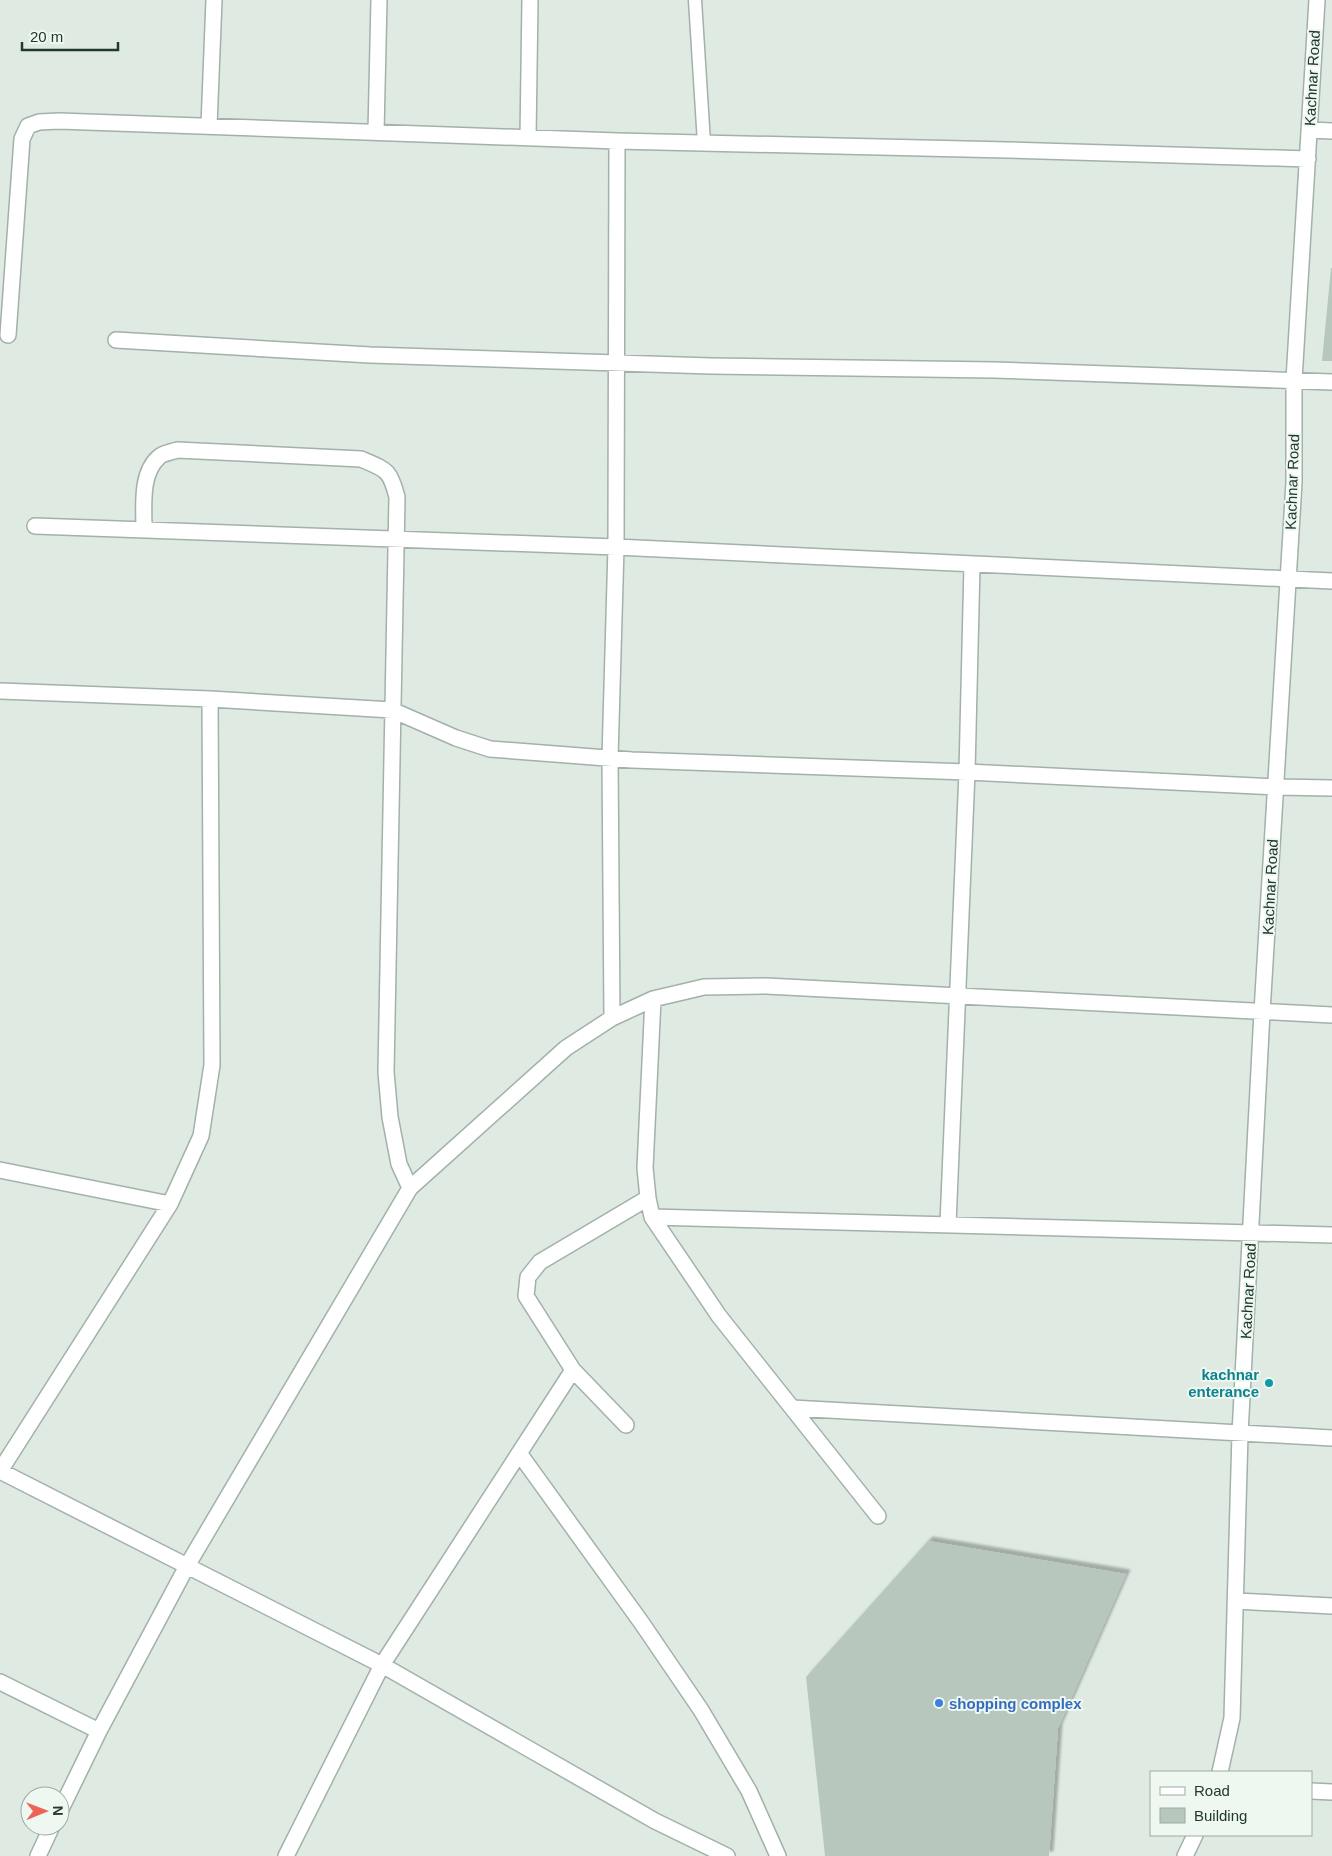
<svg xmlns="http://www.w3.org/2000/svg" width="1332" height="1856" font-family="Arial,sans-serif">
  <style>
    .building { fill: #b7c7be; filter: url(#shadow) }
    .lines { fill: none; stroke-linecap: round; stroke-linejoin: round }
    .lane-casing { stroke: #a2b1a9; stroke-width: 15 }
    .street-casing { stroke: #a2b1a9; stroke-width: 18 }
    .lane { stroke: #fff; stroke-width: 12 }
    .street { stroke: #fff; stroke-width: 15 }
    .culture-dot { fill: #0f9aa8; stroke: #eff7f1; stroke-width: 2 }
    .shop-dot { fill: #3f7fe0; stroke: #eff7f1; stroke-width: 2 }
    .labels { text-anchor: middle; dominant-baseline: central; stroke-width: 4; stroke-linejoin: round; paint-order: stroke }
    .street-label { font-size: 15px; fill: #20392e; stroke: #eff7f1 }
    .culture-label { font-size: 15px; font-weight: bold; fill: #0d838f; stroke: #eff7f1; text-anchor: end }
    .shop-label { font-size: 15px; font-weight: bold; fill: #366cbe; stroke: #eff7f1; text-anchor: start }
  </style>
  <defs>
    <filter id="shadow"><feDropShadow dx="4.5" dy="-4.5" stdDeviation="1" flood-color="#0004"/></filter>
  </defs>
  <rect width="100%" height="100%" fill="#dfeae3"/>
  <path class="building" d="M1331,268H1332V361H1322Z
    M928,1541L1126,1574L1058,1728L1049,1856H825L806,1677Z"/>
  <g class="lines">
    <defs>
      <path id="lane" d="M695,0L704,143"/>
      <path id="street" d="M209,126L214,0
        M1310,130L1332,131
        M376,132L379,0
        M528,138L530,0
        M8,335L22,139L28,126L39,122L59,121L617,141L1007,150L1308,159
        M116,340L370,355L711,366L994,370L1332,382
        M35,526L616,547L1332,581
        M144,530C144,507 140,473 159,457C163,453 172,452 177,450L361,459C387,470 390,470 397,497L386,1072L390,1117L399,1164L410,1188
        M0,691L210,699L392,710L456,738L490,749L632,760L967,772L1276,787L1332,788
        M210,699L212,1065L201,1136L170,1204L0,1471L382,1665L655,1821L727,1856
        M653,999L645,1168L648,1198L652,1217L719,1316L878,1516
        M612,1018L610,758L616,547L617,141
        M0,1170L170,1204
        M652,1217L1332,1235
        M948,1224L967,772L972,565
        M792,1408L1332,1438
        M626,1425L573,1370L526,1296L528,1277L540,1262L648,1198
        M519,1453L641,1622L701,1710L749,1791L778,1856
        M1236,1601L1332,1606
        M0,1682L99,1731
        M1220,1772L1232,1718L1240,1434L1262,1012L1294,482V380L1317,0
        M1311,1791L1332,1792
        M60,1811L99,1731L187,1566L410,1188L566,1048L612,1018L653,999L704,987L766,986L1332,1015
        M38,1856L52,1826
        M286,1856L382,1665L573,1370
        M1185,1856L1195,1835"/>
    </defs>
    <use href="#lane" class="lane-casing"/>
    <use href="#street" class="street-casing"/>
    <use href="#lane" class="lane"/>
    <use href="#street" class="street"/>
  </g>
  <circle class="culture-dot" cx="1269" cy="1383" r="5"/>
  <circle class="shop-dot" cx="939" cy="1703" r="5"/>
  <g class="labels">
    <g class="street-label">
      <text transform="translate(1312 78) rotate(-87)">Kachnar Road</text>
      <text transform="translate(1292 482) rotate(-88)">Kachnar Road</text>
      <text transform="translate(1270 887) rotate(-87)">Kachnar Road</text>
      <text transform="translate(1248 1291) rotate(-87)">Kachnar Road</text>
    </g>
    <g class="culture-label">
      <text x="1259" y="1374">kachnar<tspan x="1259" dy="17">enterance</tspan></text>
    </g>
    <g class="shop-label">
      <text x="949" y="1703">shopping complex</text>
    </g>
  </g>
  <rect x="1150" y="1771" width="162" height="65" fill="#eff7f1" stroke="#9caba3"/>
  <rect x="1160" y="1787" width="25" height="8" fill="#ffffff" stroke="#9caba3"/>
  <text x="1194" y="1796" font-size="15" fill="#20392e">Road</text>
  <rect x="1160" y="1808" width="25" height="15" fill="#b7c7be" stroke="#9caba3"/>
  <text x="1194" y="1821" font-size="15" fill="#20392e">Building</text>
  <g transform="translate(45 1811) rotate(89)"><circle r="24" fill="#eff7f1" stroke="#9caba3"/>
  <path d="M0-4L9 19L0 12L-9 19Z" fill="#ef6258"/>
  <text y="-8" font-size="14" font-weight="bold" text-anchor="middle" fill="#20392e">N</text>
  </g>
  <path d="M22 42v8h96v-8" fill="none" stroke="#20392e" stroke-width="2.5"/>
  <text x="30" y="42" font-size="15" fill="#20392e" stroke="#eff7f1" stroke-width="4" paint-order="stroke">20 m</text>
</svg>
